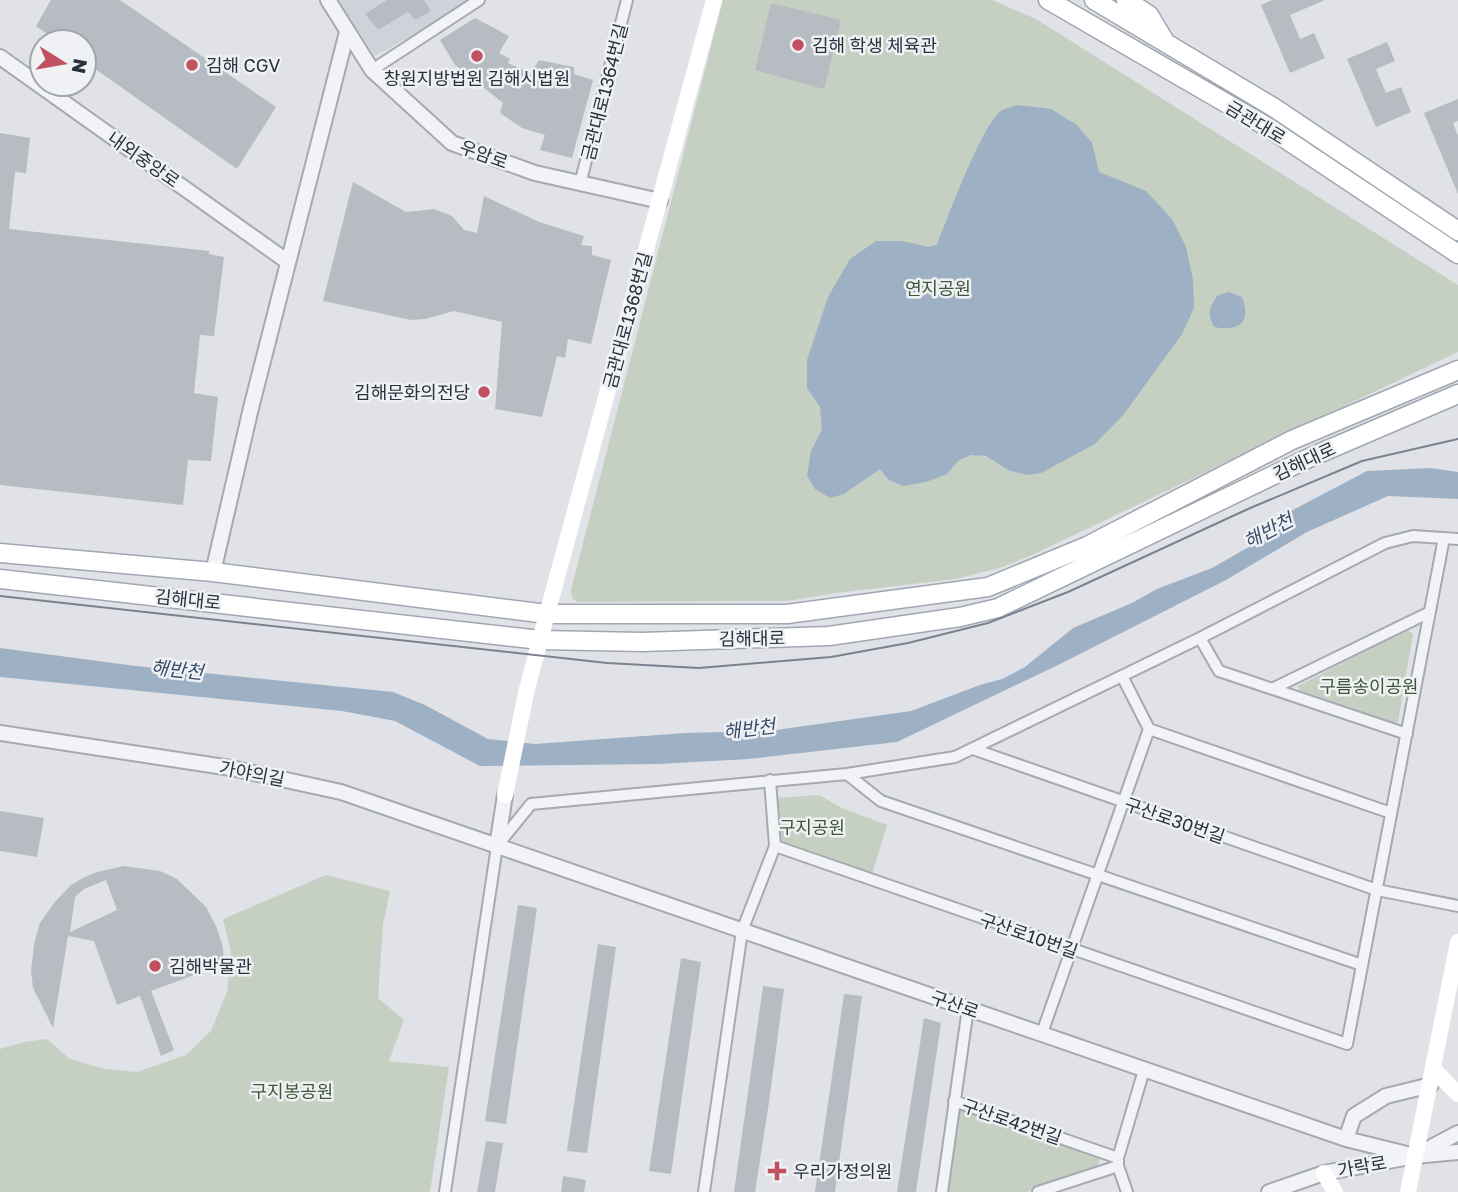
<svg xmlns="http://www.w3.org/2000/svg" width="1458" height="1192" font-family="'Golos Text','Noto Sans KR',sans-serif">
  <style>
    .built { fill: #ced2d9 }
    .green { fill: #c5d0c2 }
    .water { fill: #9eb0c4 }
    .building { fill: #b7bcc3; fill-rule: evenodd }
    .lines { fill: none; stroke-linecap: round; stroke-linejoin: round }
    .minor-casing { stroke: #a6a9b1; stroke-width: 14 }
    .tertiary-casing { stroke: #a6a9b1; stroke-width: 18 }
    .primary-casing { stroke: #a0a7b2; stroke-width: 21 }
    .minor { stroke: #f2f3f6; stroke-width: 10 }
    .tertiary { stroke: #f2f3f6; stroke-width: 14 }
    .secondary { stroke: #fff; stroke-width: 16 }
    .primary { stroke: #fff; stroke-width: 18 }
    .tram { stroke: #7b828f; stroke-width: 2 }
    .poi-dot { fill: #c05161; stroke: #eff1f5; stroke-width: 2.5 }
    .labels { text-anchor: middle; dominant-baseline: central; stroke-width: 5; stroke-linejoin: round; paint-order: stroke }
    .poi-label { font-size: 18px; fill: #2a313d; stroke: #eff1f5; text-anchor: start }
    .street-label { font-size: 18px; fill: #2a313d; stroke: #eff1f5 }
    .park-label { font-size: 18px; fill: #3e5739; stroke: #eff1f5 }
    .water-label { font-size: 19px; font-style: italic; fill: #384f6c; stroke: #eff1f5 }
  </style>
  <rect width="100%" height="100%" fill="#e0e2e7"/>
  <path class="built" d="M338,0H475L375,56Z"/>
  <path class="green" d="M723,0H992L1036,19L1458,285V352L1032,555L1003,567L956,579L836,593L788,601L578,602L572,598L571,590Z
    M1407,629L1413,634L1398,722L1387,730L1300,695L1298,686Z
    M819,795L842,808L887,825L872,874L794,854L782,842L776,798Z
    M326,875L390,891L383,924L378,998L404,1020L389,1061L449,1067L430,1192H0V1049L24,1042L47,1039L70,1059L105,1069L137,1072L186,1055L211,1031L227,992L231,952L223,919Z
    M958,1108L1102,1155L1096,1169L1026,1192H946Z"/>
  <path class="water" d="M1017,105L1051,109L1077,125L1092,143L1099,172L1146,191L1172,219L1186,247L1193,280L1194,308L1182,334L1124,414L1095,444L1041,473L1027,475L1008,470L986,456L971,455L959,460L947,474L926,482L903,486L889,480L880,469L844,494L830,498L815,489L807,476L811,451L822,429L820,407L807,388V360L828,297L850,259L876,241H902L928,247L937,245C946,221 983,123 1001,111C1005,108 1012,107 1017,105Z
    M1229,292L1242,297C1252,323 1239,332 1214,327C1207,314 1209,308 1217,296Z
    M1431,468L1458,472V499L1388,496L1307,532L1226,580L1060,664L897,742L749,759L658,764L480,766L395,721L342,711L0,677V648L136,666L393,692L425,705L488,739L535,744L685,733L769,731L911,711L980,685L1002,679L1025,667L1073,628L1132,603L1157,589L1212,568L1282,528L1291,511L1367,471Z"/>
  <path class="building" d="M51,0H120L276,107L237,169L84,61V42H58L36,26Z
    M387,0H424L431,11L415,20L408,12L378,30L365,14Z
    M1272,0H1325L1290,15L1300,39L1314,33L1325,58L1290,73L1261,5Z
    M771,3L841,20L824,89L755,70Z
    M475,18L509,36L499,53L510,59L508,63L531,73L539,60L574,67V74L593,80L572,158L540,150L545,135L522,128L500,113L503,103L455,65L440,40Z
    M1387,42L1395,61L1376,69L1386,93L1401,87L1411,112L1376,127L1347,59Z
    M1458,99V121L1453,123L1458,136V194L1424,113Z
    M0,133L30,138L26,173L15,172L9,229L209,251V254L224,257L214,336L200,335L194,393L218,397L211,461L188,460L183,505L0,485Z
    M353,182L406,212L434,209L452,216L464,230L477,233L484,196L539,222L584,236L581,245L592,246V255L611,260L591,344L568,339L565,358L557,356L542,417L495,409L502,322L454,311L425,319L411,320L323,301Z
    M0,811L44,818L37,857L0,851Z
    M124,866L160,871L177,879L206,907L217,928L223,948L224,964L151,991L174,1050L161,1056L140,996L117,1005L94,941L68,936L53,1028L33,988L31,971L34,944L40,923L54,903L71,885L83,878L97,872ZM106,880L117,910L70,932L75,897L84,889Z
    M518,905L537,908L506,1124L485,1121Z
    M598,944L616,947L587,1153L567,1151Z
    M681,958L701,962L671,1174L649,1171Z
    M763,986L784,989L769,1102L755,1192H734Z
    M844,994L862,996L835,1192H815Z
    M924,1018L941,1023L916,1192H897Z
    M486,1141L503,1143L495,1192H477Z
    M563,1176L586,1180L584,1192H561Z"/>
  <g class="lines">
    <defs>
      <path id="minor" d="M372,70L479,0
        M580,184L627,0
        M1200,638L1219,671L1407,734
        M1122,676L1149,729L1391,813
        M1274,688L1430,612
        M973,749L1377,890L1458,906
        M847,774L881,801L1362,965
        M775,846L1347,1044L1444,538
        M1042,1033L1149,729
        M954,1101L1118,1158
        M445,1192L497,846L531,804L847,774L955,757L1200,638L1385,543L1413,536L1458,539
        M704,1192L742,931L775,846L770,780
        M942,1192L968,1008
        M1038,1192L1118,1166
        M1127,1192L1118,1166V1158L1144,1070"/>
      <path id="tertiary" d="M328,0L372,70L452,143L535,173L660,201
        M0,57L288,262
        M213,572L251,408L347,32
        M0,733L231,768L341,792L1346,1139L1415,1156L1458,1133
        M497,846L505,795
        M1346,1139L1354,1116L1386,1096L1431,1085
        M1269,1192L1324,1173L1415,1156L1458,1152"/>
      <path id="primary" d="M1048,0L1269,128L1458,254
        M1094,0L1273,107L1458,231
        M1126,0L1149,15L1164,40
        M0,553L213,572L547,614H787L988,587L1087,546L1292,440L1458,370
        M0,579L540,640L642,642L829,636L960,617L998,608L1311,457L1458,394"/>
    </defs>
    <use href="#minor" class="minor-casing"/>
    <use href="#tertiary" class="tertiary-casing"/>
    <use href="#primary" class="primary-casing"/>
    <use href="#minor" class="minor"/>
    <use href="#tertiary" class="tertiary"/>
    <path class="secondary" d="M505,795L527,689L547,614L714,0
      M1433,1069L1458,1094
      M1324,1173L1335,1192
      M1408,1192L1458,942"/>
    <use href="#primary" class="primary"/>
    <path class="tram" d="M0,596L607,663L699,668L831,657L908,643L988,623L1068,592L1248,509L1362,461L1458,439"/>
  </g>
  <g class="poi-dot">
    <circle cx="798" cy="45" r="7"/>
    <circle cx="477" cy="56" r="7"/>
    <circle cx="192" cy="65" r="7"/>
    <circle cx="484" cy="392" r="7"/>
    <circle cx="155" cy="966" r="7"/>
    <path d="M773.5 1160.5h7v7h7v7h-7v7h-7v-7h-7v-7h7z"/>
  </g>
  <g class="labels">
    <g class="poi-label">
      <text x="812" y="45">김해 학생 체육관</text>
      <text x="206" y="65">김해 CGV</text>
      <text x="477" y="78" text-anchor="middle">창원지방법원 김해시법원</text>
      <text x="470" y="392" text-anchor="end">김해문화의전당</text>
      <text x="169" y="966">김해박물관</text>
      <text x="793" y="1171">우리가정의원</text>
    </g>
    <g class="street-label">
      <text transform="translate(604 92) rotate(-76)">금관대로1364번길</text>
      <text transform="translate(1256 122) rotate(31)">금관대로</text>
      <text transform="translate(484 154) rotate(20)">우암로</text>
      <text transform="translate(144 159) rotate(35)">내외중앙로</text>
      <text transform="translate(627 320) rotate(-75)">금관대로1368번길</text>
      <text transform="translate(1304 461) rotate(-25)">김해대로</text>
      <text transform="translate(188 599) rotate(6)">김해대로</text>
      <text transform="translate(752 638) rotate(-1)">김해대로</text>
      <text transform="translate(252 773) rotate(11)">가야의길</text>
      <text transform="translate(1175 820) rotate(19)">구산로30번길</text>
      <text transform="translate(1029 935) rotate(19)">구산로10번길</text>
      <text transform="translate(955 1004) rotate(19)">구산로</text>
      <text transform="translate(1012 1121) rotate(19)">구산로42번길</text>
      <text transform="translate(1362 1166) rotate(-10)">가락로</text>
    </g>
    <g class="park-label">
      <text x="938" y="288">연지공원</text>
      <text x="1369" y="686">구름송이공원</text>
      <text x="812" y="827">구지공원</text>
      <text x="292" y="1091">구지봉공원</text>
    </g>
    <g class="water-label">
      <text transform="translate(1268 530) rotate(-28)">해반천</text>
      <text transform="translate(177 669) rotate(6)">해반천</text>
      <text transform="translate(749 728) rotate(-7)">해반천</text>
    </g>
  </g>
  <g transform="translate(63 63) rotate(101)"><circle r="33" fill="#eff1f5" stroke="#a0a4ab" stroke-width="2"/>
  <path d="M0-5L12 26L0 18L-12 26Z" fill="#c05161"/>
  <text y="-10" font-size="19" font-weight="bold" text-anchor="middle" fill="#2a313d">N</text>
  </g>
</svg>
